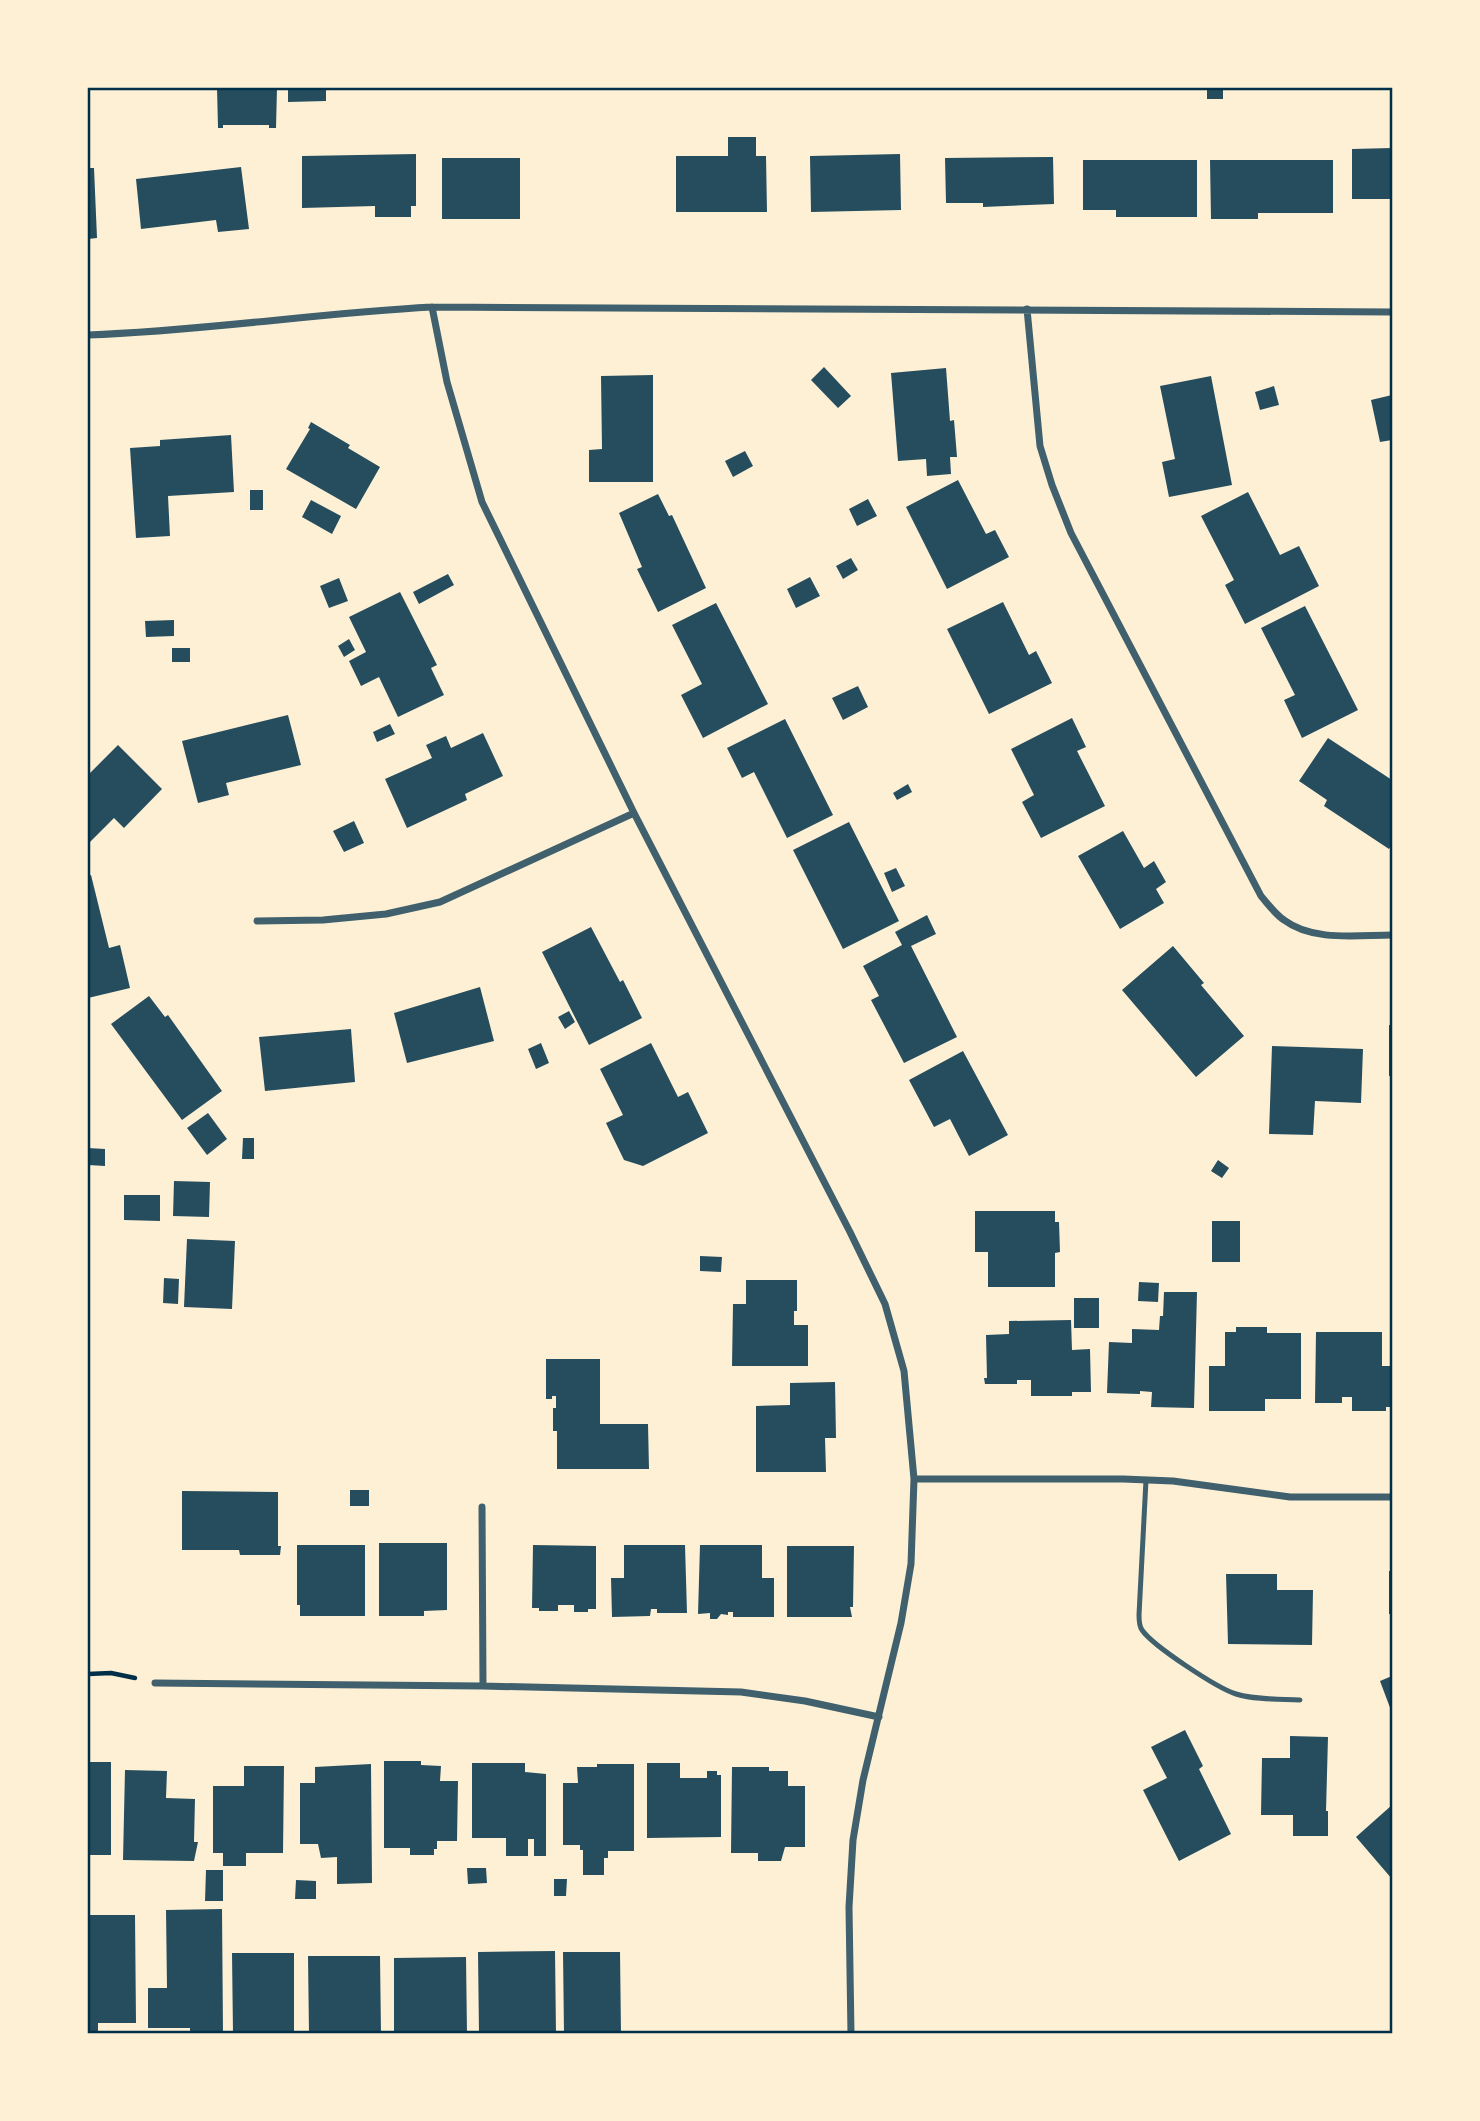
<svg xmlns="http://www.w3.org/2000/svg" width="1480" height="2121" font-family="'IBM Plex Sans',sans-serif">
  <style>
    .building { fill: #264d5e }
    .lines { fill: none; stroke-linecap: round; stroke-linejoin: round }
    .path { stroke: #003049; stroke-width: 4.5 }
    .service { stroke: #3f606c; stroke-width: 5 }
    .minor { stroke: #3f606c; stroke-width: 7 }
    .neatline { fill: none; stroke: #003049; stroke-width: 2.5 }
  </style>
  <rect width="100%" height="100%" fill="#fdf0d5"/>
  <path class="building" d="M217,88H277L276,128H269V125H223V128H218Z
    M288,88H326V101L288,102Z
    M1207,88H1223V99H1207Z
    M728,137H756V156H766L767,212H676V156H728Z
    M1392,148V199H1352V149Z
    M416,154V206H411V217H375V206L302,208V156Z
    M900,154L901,210L811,212L810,156Z
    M1053,157L1054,204L983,207V203H946L945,158Z
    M442,158H520V219H442Z
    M1083,160H1197V217H1116V210H1083Z
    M1210,160H1333V213H1258V219H1211Z
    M241,167L249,229L218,232L216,220L141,229L136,179Z
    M88,168H94L97,238L88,239Z
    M824,367L851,396L838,408L811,380Z
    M946,368L950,421L954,420L957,457H950L951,474L927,476L926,459L898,461L891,373Z
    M653,375V482H589V450L602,449L601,376Z
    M1211,376L1232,485L1169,497L1162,462L1175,459L1160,386Z
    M1274,386L1279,405L1260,410L1255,392Z
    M1392,395V440L1380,442L1371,400Z
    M311,422L350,445L348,448L380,467L356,509L286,469L310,429L308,428Z
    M231,435L234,492L168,496L170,536L136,538L130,448L160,446V440Z
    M745,451L753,466L733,477L725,461Z
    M958,480L986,534L995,530L1009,557L947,589L906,507Z
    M250,490H263V510H250Z
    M1248,492L1280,555L1299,546L1319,586L1245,624L1225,585L1234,580L1201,516Z
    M658,494L669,516L672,515L706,588L658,612L637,569L642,567L619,513Z
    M868,499L877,516L857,526L849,509Z
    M311,500L341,516L332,534L302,517Z
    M851,558L858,570L843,579L836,566Z
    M448,574L454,585L419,604L413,592Z
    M810,577L820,596L796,608L787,589Z
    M339,578L348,601L329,608L320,586Z
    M400,592L437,665L431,668L444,695L398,717L379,677L361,686L349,661L366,652L349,617Z
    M1003,602L1029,655L1036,651L1052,683L989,714L947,629Z
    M716,603L768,704L703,738L681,695L702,684L672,625Z
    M1305,606L1358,710L1302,738L1284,700L1295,695L1261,628Z
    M174,620V636L146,637L145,621Z
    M349,639L355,650L344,657L338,646Z
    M172,648H190V662H172Z
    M858,686L868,707L843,720L832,698Z
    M288,715L301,765L226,783L229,795L198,803L182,741Z
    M1072,718L1086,747L1077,751L1105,806L1041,838L1022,802L1034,795L1011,749Z
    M785,719L833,815L787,838L754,772L742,778L727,748Z
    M390,724L395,734L377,742L373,732Z
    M483,733L503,776L465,794L467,800L407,828L385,779L432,758L426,745L446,736L451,748Z
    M1328,738L1392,780V844L1389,849L1324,806L1327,800L1299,781Z
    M118,745L162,789L124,828L114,818L88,844V770L90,773Z
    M908,784L912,792L897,800L893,793Z
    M354,821L364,843L344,852L333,831Z
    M849,822L899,921L843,949L793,850Z
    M1123,831L1144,868L1154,861L1166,882L1156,889L1164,903L1120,929L1078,856Z
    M896,868L905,886L892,892L884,873Z
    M91,875L109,948L120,945L130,988L88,998V876Z
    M927,915L936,934L911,946L957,1037L904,1063L871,1000L879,996L863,966L902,945L895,932Z
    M591,927L620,982L623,980L642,1018L589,1045L542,952Z
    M1173,946L1204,983L1201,985L1244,1036L1196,1077L1122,990Z
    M480,987L494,1041L407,1063L394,1013Z
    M149,996L165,1017L168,1015L222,1091L182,1120L111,1024Z
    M569,1011L575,1022L565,1029L558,1017Z
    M1389,1025H1392V1076H1389Z
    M351,1029L355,1082L265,1091L259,1037Z
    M541,1043L549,1063L536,1069L528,1049Z
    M651,1043L678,1097L688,1092L708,1133L643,1166L624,1160L606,1123L623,1115L600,1069Z
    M1272,1046L1363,1049L1361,1103L1315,1101L1313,1135L1269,1134Z
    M963,1051L1008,1135L969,1156L950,1119L934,1127L909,1080Z
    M208,1113L227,1139L207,1155L187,1128Z
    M243,1138H254V1159H242Z
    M88,1148L105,1149V1166L88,1165Z
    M1218,1160L1229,1168L1222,1178L1211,1171Z
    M174,1181L210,1182L209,1217L173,1216Z
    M124,1195H160V1221L124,1220Z
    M975,1211H1055V1222H1059L1060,1252L1055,1253V1287H988V1252H975Z
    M1212,1221H1240V1262H1212Z
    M187,1239L235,1241L232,1309L184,1307Z
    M700,1256L722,1257L721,1272L700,1271Z
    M164,1278L179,1279L178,1304L163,1303Z
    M746,1280H797V1311H794V1325H808V1366H732L733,1304H746Z
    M1139,1282L1159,1283L1158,1302L1138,1301Z
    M1164,1292H1197L1194,1408L1151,1407L1152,1392L1140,1391V1394L1107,1393L1109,1342L1132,1343V1329L1159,1330L1160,1316H1163Z
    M1074,1298H1099V1328H1074Z
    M1071,1320L1072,1350L1090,1349L1091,1392H1072V1396H1031V1380H1017V1384H985L984,1378H987L986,1335L1009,1334V1321Z
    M1236,1327H1267V1333H1301V1399H1265V1411H1209V1366H1225V1332H1236Z
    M1316,1332H1382V1366H1392V1407H1386V1411H1352V1397H1342V1403H1315Z
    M546,1359H600V1424H648L649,1469H557V1431H553V1408H556V1396H552V1399H546Z
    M835,1382L836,1438H825L826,1472H756V1406L790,1405V1383Z
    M350,1490H369V1506H350Z
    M182,1491L278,1492V1546H281L280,1555H240L239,1550H182Z
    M379,1543H447V1610L424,1611V1616H379Z
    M297,1545H365V1616H300V1605H297Z
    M533,1545L596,1546V1609H588V1612H574V1605H558V1611H539V1608H532Z
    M624,1545H685L687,1613H657V1609H651L650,1616L612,1617L611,1578H624Z
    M700,1545H762V1578H774V1617H733V1612H728V1615L721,1614L717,1619H710V1613L698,1614Z
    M787,1546H854L853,1607H850L852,1617H787Z
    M1389,1571H1392V1614H1389Z
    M1226,1574H1277V1590H1313L1312,1645L1228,1644Z
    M1392,1676V1713L1380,1681Z
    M1185,1730L1203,1766L1199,1769L1231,1834L1179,1861L1143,1790L1167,1778L1151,1747Z
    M1290,1736L1328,1737L1326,1811H1328V1836H1293V1815H1261L1262,1758H1290Z
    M384,1761H421V1765L441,1766L440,1781H458L457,1841H437V1849H434V1855H410V1848H384Z
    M88,1762H111V1855H88Z
    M472,1763H525V1772L546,1774V1856H534V1839H528V1856H506V1838H472Z
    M647,1763H680V1778H707V1771H717V1775H721V1837L647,1838Z
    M371,1764L372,1883L337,1884V1857L321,1858L318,1844H300V1783H315V1767Z
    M597,1764H634V1851H608V1858H604V1875H583V1850H580V1845H563V1783H578L577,1767H597Z
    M244,1766H284L283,1853H246V1866H223V1853H213V1786H244Z
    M732,1767H769V1771H788V1786H805V1847H785L781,1861H758V1853H731Z
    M125,1770L167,1771L166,1798L195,1799L194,1842H198L194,1861L123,1860Z
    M1392,1805V1879L1356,1837Z
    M467,1868H486L487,1883L468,1884Z
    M206,1870H223V1901H205Z
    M554,1879H567L566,1896H554Z
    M296,1880L316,1881V1899H295Z
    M222,1909L223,2034H190V2028H148V1988H167L166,1910Z
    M88,1915H135L136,2023H98V2034H88Z
    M555,1951L556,2034H479L478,1952Z
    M563,1952H620L621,2034H564Z
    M232,1953H294V2034H233Z
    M308,1956H380L381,2034H309Z
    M466,1957L467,2034H394V1958Z"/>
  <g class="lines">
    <path class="path" d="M88,1674L111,1673L135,1678"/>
    <path class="service" d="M1146,1480L1139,1615C1139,1621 1139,1626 1142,1630C1153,1646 1217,1688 1236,1694C1256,1700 1279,1699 1300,1700"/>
    <path class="minor" d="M432,307L447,382L482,502L634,813L850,1232L885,1304L904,1371L914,1479L911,1564L901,1623L863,1780L853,1840L849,1907L851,2034
      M1027,309L1040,446L1052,485L1071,533L1261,896C1268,904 1275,914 1284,920C1313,942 1358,935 1392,935
      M88,335C203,331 317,313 432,307L1392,312
      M257,921L323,920L386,914L440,902L634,813
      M914,1479H1123L1173,1481L1290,1497H1392
      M482,1507L483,1686
      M155,1683L483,1686L741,1692L805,1701L879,1717"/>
  </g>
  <rect width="1480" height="2121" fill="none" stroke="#fdf0d5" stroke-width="178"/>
  <rect x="89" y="89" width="1302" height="1943" class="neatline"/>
</svg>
